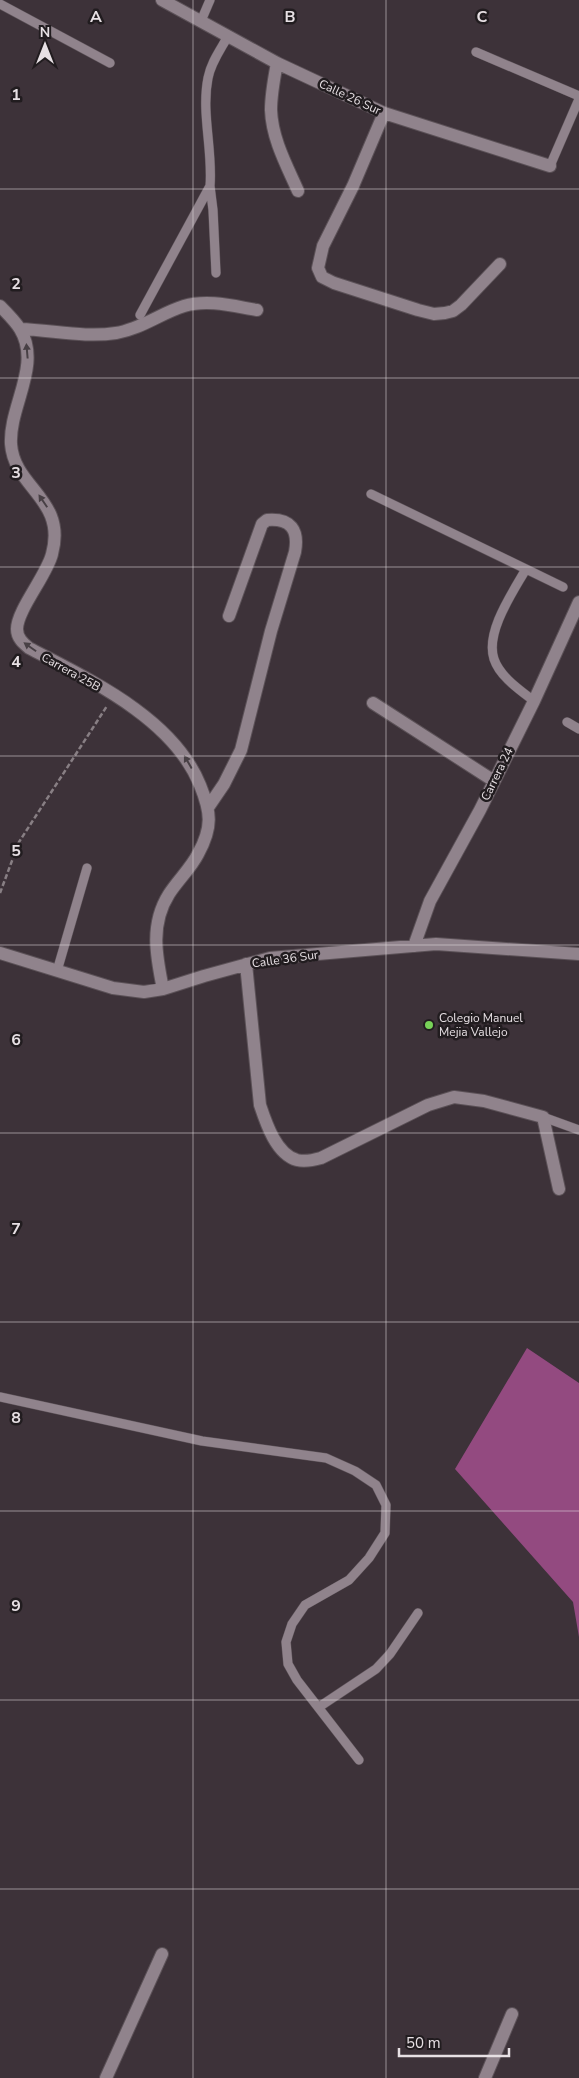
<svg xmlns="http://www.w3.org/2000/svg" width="579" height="2078" font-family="'Nunito Sans',sans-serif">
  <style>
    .forest { fill: #934a80 }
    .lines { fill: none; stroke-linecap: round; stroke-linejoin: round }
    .service-casing { stroke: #5b5157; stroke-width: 10 }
    .minor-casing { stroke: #5b5157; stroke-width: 14 }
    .path { stroke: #887f84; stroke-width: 2.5; stroke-dasharray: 5 2.5; stroke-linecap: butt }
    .service { stroke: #90838c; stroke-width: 9 }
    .minor { stroke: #90838c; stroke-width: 12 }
    .oneway { fill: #484045 }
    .grid { fill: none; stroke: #e7e0e4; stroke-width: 1; stroke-opacity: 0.55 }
    .poi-dot { fill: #78d158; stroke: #211c1f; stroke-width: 2 }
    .labels { text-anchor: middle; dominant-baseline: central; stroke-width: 5; stroke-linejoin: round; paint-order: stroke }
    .street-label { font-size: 12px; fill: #e7e0e4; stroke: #211c1f }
    .poi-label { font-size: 12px; fill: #e7e0e4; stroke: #211c1f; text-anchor: start }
    .grid-label { font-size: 16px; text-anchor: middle; font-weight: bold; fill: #e7e0e4; stroke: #211c1f; stroke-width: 5; stroke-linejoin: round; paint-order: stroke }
  </style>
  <rect width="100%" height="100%" fill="#3d3239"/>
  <path class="forest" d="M527,1348L579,1383V1637L573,1602L455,1469Z"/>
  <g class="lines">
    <defs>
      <path id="service" d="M0,4L110,63
        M201,21L210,0
        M476,52L579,96
        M550,166L579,99
        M210,186L213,210L216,273
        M140,315L210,186C213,150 201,113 208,78C211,62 221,49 228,36
        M371,494L563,587
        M526,569C513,592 485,632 494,659C500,677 520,690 534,701
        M567,722L579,729
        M57,971L87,868
        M543,1117L579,1130
        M0,1397L202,1441L326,1458L355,1471L376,1485L386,1505L385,1533L369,1558L349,1580L305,1605L292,1624L286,1642L288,1664L297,1680L359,1760
        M319,1707L376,1669L390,1654L418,1613"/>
      <path id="minor" d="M162,0L277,63L384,113L550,166
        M277,63C274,79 271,94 271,110C272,139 287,166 298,191
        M384,113L353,186L323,246L318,268L322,277L334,283L418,310L434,314L445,313L453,311L461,305L500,264
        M0,306C7,313 15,321 20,329C42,365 9,406 11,444C14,488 67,499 52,554C47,575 17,610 17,629C17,638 23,643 29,648C90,680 173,718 200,785C211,812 213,827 198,854C191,868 178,880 169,894C150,924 156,955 163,989
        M20,329C52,330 85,338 116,333C141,329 161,313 184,306C208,299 233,306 257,310
        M373,703L494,781
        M209,806L224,784L241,750L271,631L295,552C299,530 291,518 267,520L262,524L229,616
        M414,946L430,901L480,810L534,701L579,602
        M0,953L113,988L144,992L163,989L204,976L270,958L436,944L579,954
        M246,964L260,1105C266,1123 276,1154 297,1160C305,1162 314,1160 321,1158L428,1105L454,1097L484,1101L543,1117L559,1189
        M106,2078L162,1954
        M485,2078L512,2014"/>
    </defs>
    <use href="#service" class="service-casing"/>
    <use href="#minor" class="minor-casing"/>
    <path class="path" d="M0,893L19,842L107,706"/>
    <use href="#service" class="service"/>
    <use href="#minor" class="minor"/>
  </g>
  <defs><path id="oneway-solid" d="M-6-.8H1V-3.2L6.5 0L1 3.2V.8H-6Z" transform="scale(1.25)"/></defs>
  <g class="oneway">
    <use href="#oneway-solid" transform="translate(27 351) rotate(-95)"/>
    <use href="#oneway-solid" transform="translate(43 501) rotate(-124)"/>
    <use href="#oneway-solid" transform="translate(30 647) rotate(-145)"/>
    <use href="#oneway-solid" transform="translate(188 762) rotate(-120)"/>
  </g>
  <path class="grid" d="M193,0V2078M386,0V2078M0,189H579M0,378H579M0,567H579M0,756H579M0,945H579M0,1133H579M0,1322H579M0,1511H579M0,1700H579M0,1889H579"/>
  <circle class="poi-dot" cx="429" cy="1025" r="5"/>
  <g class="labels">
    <g class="street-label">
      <text transform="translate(350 97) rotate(25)">Calle 26 Sur</text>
      <text transform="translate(71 672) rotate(29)">Carrera 25B</text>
      <text transform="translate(497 774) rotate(-64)">Carrera 24</text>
      <text transform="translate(285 959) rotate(-8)">Calle 36 Sur</text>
    </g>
    <g class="poi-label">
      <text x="439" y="1018">Colegio Manuel<tspan x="439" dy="14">Mejia Vallejo</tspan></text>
    </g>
  </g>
  <g class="grid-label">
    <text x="96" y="22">A</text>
    <text x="290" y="22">B</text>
    <text x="482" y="22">C</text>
    <text x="16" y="100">1</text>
    <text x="16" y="289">2</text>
    <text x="16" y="478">3</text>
    <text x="16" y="667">4</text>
    <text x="16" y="856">5</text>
    <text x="16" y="1045">6</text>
    <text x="16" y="1234">7</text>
    <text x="16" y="1423">8</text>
    <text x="16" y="1611">9</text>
  </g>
  <g transform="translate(45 45)" stroke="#211c1f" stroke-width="4" paint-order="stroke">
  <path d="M0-4L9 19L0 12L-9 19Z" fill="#e7e0e4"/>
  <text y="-8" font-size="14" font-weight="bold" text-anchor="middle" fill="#e7e0e4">N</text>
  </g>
  <path d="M399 2048v8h110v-8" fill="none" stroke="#e7e0e4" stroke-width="2.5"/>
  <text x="406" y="2048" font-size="15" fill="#e7e0e4" stroke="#211c1f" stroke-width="4" paint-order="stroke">50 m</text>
</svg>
